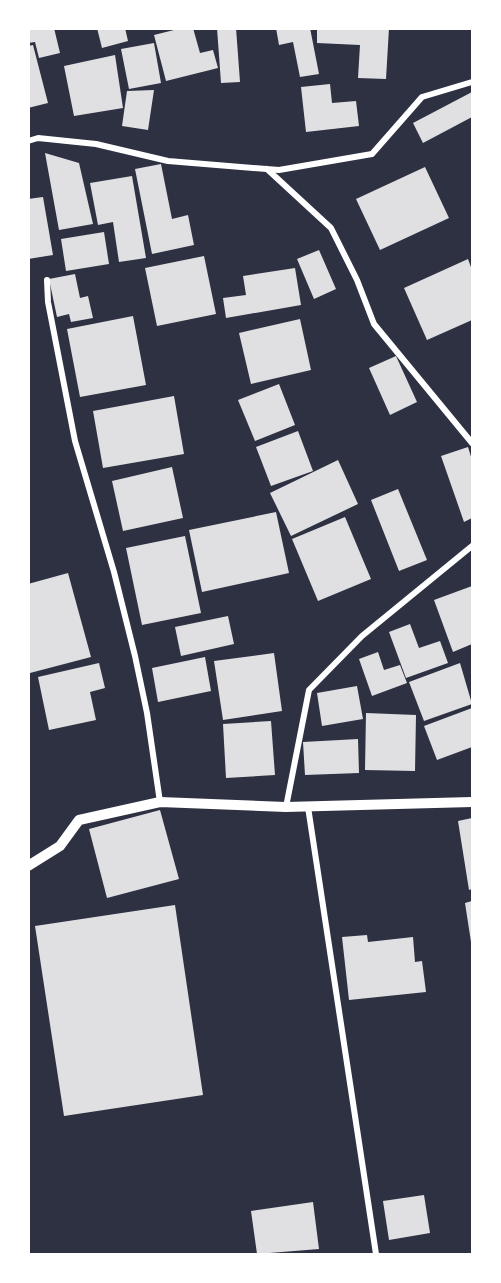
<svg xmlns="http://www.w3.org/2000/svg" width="501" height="1283" font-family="'Public Sans',sans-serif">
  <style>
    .building { fill: #e0e0e3 }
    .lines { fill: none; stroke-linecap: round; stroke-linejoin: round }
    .minor { stroke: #fff; stroke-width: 6 }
    .tertiary { stroke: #fff; stroke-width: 10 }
  </style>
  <rect width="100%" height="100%" fill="#2d3142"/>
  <path class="building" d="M28,28H54L60,53L39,58L35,42L28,43Z
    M97,28H125L128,41L102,48Z
    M182,28H193L200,53L213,50L218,68L166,81L154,35Z
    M217,28H236L240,82L221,83Z
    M276,28H310L319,74L300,77L293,42L279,45Z
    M317,28H389L386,79L358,78L360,45L317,43Z
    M154,43L161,83L129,89L121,49Z
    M33,45L48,103L28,108V46Z
    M115,55L123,108L74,116L64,66Z
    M330,84L332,103L356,101L359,126L306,132L301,87Z
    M154,90L148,130L122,126L127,91Z
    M472,92V117L423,143L413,123Z
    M45,153L79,163L93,224L59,230Z
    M161,164L172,219L188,215L194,245L152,254L135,169Z
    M425,167L449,218L380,250L356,199Z
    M132,176L146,258L119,262L113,222L98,225L90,183Z
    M43,197L53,255L28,259V199Z
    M104,232L109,264L66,271L61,239Z
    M319,250L336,289L314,299L297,259Z
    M204,256L216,314L157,326L145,268Z
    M468,259L472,270V320L427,340L404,288Z
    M295,268L301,305L226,318L223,298L246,295L243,276Z
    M75,274L80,298L88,296L93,318L71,322L69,314L57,317L49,279Z
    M133,316L146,385L80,397L67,329Z
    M300,319L311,370L251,384L239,333Z
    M396,356L417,402L390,415L369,368Z
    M279,384L295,425L255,441L238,400Z
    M174,396L184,454L103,468L93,411Z
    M298,431L313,471L271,486L256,447Z
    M468,447L472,460V518L464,522L441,456Z
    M338,460L358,504L291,536L270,493Z
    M172,467L183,518L123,531L112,481Z
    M398,489L427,560L399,571L371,500Z
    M276,512L289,573L202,592L189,530Z
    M345,517L371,579L318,601L292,539Z
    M185,536L201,613L142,625L126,548Z
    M68,573L91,657L30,673L28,584Z
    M472,586V644L453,652L434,600Z
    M228,616L234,644L181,656L175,627Z
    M410,624L419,648L440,641L448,663L406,678L389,632Z
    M378,652L384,670L400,665L407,683L372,696L359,659Z
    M274,653L282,711L223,720L214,661Z
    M205,657L211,691L158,702L152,668Z
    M99,663L105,688L90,692L96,720L49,730L38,677Z
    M460,663L472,704L424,721L409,682Z
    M357,686L363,719L322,726L317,693Z
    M472,708V747L437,760L424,726Z
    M366,713L416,715L415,771L365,770Z
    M271,721L275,775L226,778L223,724Z
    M358,739L359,773L305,775L303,742Z
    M160,810L179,879L107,898L89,829Z
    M472,818V889L469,890L458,821Z
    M472,901V942H471L465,903Z
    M175,905L203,1095L64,1116L35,926Z
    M367,935L368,942L413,937L415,962L422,961L426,992L349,1000L342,937Z
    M424,1195L430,1233L389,1240L383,1201Z
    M313,1202L319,1249L257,1254L251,1211Z"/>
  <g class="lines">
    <path class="minor" d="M28,141L38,138L96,144L168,161L279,170L372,154L422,97L472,82
      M267,169L331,228L357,280L374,324L472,443
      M47,280L48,302L75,441L114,572L135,656L147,713L160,802
      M286,807L309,690L362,636L472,546
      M308,807L376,1254"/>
    <path class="tertiary" d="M28,866L60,846L79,820L160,802L286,807L472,802"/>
  </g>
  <rect width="501" height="1283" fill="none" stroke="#ffffff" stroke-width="60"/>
</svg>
